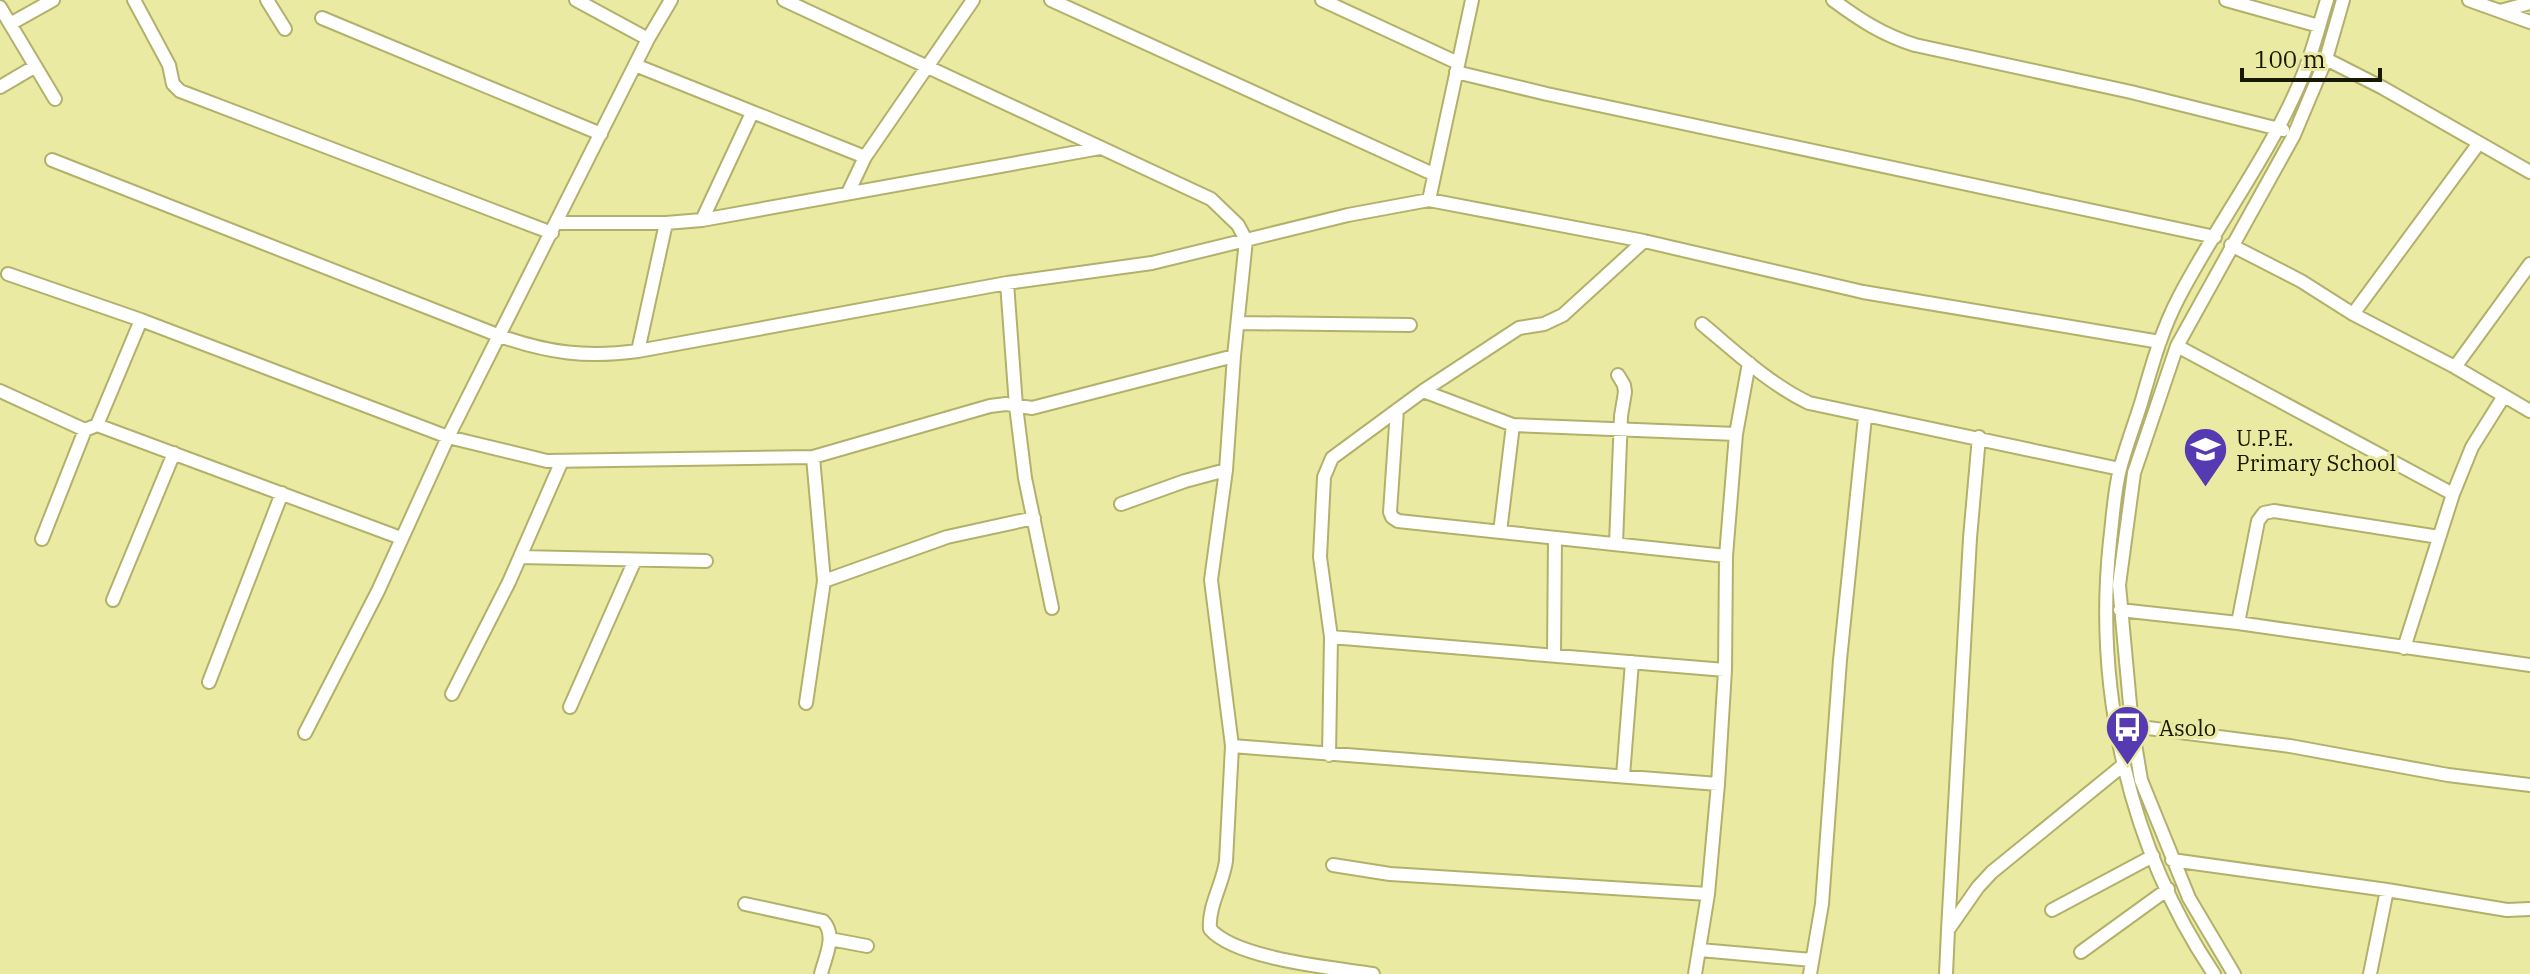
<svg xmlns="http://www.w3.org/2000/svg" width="2530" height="974" font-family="'IBM Plex Serif',serif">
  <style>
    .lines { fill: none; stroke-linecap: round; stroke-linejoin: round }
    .minor-casing { stroke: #b2b16b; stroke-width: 16 }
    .minor { stroke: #fff; stroke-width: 12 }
    .labels { text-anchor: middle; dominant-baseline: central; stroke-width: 7; stroke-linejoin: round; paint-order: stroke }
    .poi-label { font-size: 22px; fill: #191800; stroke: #ebeaa2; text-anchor: start }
  </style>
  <rect width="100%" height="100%" fill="#ebeaa2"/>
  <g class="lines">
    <defs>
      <path id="minor" d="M134,0L169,65L173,84L180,91L552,233
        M267,0L285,29
        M576,0L648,39
        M784,0L1211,199L1238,225L1246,240L1234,356L1226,470L1211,580L1232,746L1226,861C1223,884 1208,906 1210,929C1236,959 1333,968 1373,974
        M1051,0L1433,174
        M1322,0L1458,63
        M1833,0C1860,20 1883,35 1915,45L2131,92L2283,130
        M2226,0L2319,26
        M2469,0L2530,22
        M0,7L55,99
        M2500,11L2530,3
        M322,18L601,134
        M10,24L53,0
        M2326,59L2383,88L2530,172
        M635,65L865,157
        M1456,72L1547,94L2215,237
        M0,87L34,67
        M52,160L500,336C549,353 586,358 638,351L1007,283L1152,263L1348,215L1429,200L1644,241L1863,292L2160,342
        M848,193L865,157L973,0
        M1429,200L1472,0
        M702,220L752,113
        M557,223H666L702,220L1100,148
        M2231,245L2301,281L2353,314L2455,367L2530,411
        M8,274L141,320L448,437L547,461L813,457L990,406L1006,404L1032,408L1234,356
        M1007,283L1016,406L1025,478L1052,608
        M2353,314L2479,143
        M1238,323L1410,325
        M1702,324C1736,352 1769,384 1809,403L2120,469
        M2177,346L2453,494
        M638,351L666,223
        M2455,367L2530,264
        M0,391L85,430L97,425L401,538
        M1423,391L1513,425L1736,434
        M1397,410L1390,512L1392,517L1398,521L1726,556
        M97,425L141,320
        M1121,504L1185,481L1226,470
        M1500,532L1513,425
        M42,539L85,430
        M1616,544L1621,416L1625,392L1624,385L1618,375
        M520,557L706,561
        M824,581L947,537L1034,518
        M113,600L174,453
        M2120,610L2238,623L2530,665
        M2238,623L2258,521L2264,513L2274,511L2439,537
        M1331,637L1725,670
        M2404,648L2453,494L2472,447L2504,396
        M1554,654L1555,538
        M209,682L282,493
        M452,694L509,582L561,463
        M806,703L824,581L813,457
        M570,707L635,560
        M2132,726L2290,746L2448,775L2530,785
        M305,733L378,591L448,437L648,39L671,0
        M1232,746L1718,784
        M1329,755L1331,637L1320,557L1324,477L1332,458L1423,391L1519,328L1544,324L1563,315L1644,241
        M1623,776L1632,662
        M2172,860L2387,890L2507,910L2530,909
        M1333,865L1390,874L1708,894
        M745,904L823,921C837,935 825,957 821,974
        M2052,910L2153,856
        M1948,930L1970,538L1979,437
        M830,939L867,946
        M1700,950L1812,960
        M2081,952L2168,889
        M1695,974L1708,894L1718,784L1725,670L1726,556L1736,434L1749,363
        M1810,974L1822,904L1840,660L1865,417
        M1946,974L1948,930L1978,887L1992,872L2122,766
        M2214,974C2129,848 2094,690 2110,541C2113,517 2114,492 2120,469C2126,446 2135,423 2142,400C2152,365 2162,329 2179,297C2218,222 2271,154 2303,75C2313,51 2319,25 2327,0
        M2234,974L2189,898L2141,780L2132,726L2119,585L2134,473L2177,346L2294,135L2326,59L2343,0
        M2370,974L2387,890"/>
    </defs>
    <use href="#minor" class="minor-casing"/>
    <use href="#minor" class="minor"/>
  </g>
  <defs>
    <symbol id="school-pin" viewBox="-11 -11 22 30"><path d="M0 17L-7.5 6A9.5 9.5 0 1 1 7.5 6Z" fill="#553ab2" stroke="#ebeaa2"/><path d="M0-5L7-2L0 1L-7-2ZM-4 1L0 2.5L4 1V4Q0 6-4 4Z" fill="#fff"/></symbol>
    <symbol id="bus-pin" viewBox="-11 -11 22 30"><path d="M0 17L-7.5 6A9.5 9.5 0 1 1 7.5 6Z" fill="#553ab2" stroke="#ebeaa2"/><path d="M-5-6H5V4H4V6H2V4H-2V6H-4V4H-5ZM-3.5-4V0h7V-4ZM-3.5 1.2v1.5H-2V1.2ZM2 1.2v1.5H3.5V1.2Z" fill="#fff"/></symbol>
  </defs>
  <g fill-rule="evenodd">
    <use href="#school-pin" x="2180" y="424" width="51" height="69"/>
    <use href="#bus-pin" x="2102" y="702" width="51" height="69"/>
  </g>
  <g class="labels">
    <g class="poi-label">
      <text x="2236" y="437">U.P.E.<tspan x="2236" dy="25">Primary School</tspan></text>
      <text x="2159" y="727">Asolo</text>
    </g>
  </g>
  <path d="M2242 68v12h138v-12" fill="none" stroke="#191800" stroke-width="4"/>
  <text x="2254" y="68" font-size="24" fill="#191800" stroke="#ebeaa2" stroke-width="6" paint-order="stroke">100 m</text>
</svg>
